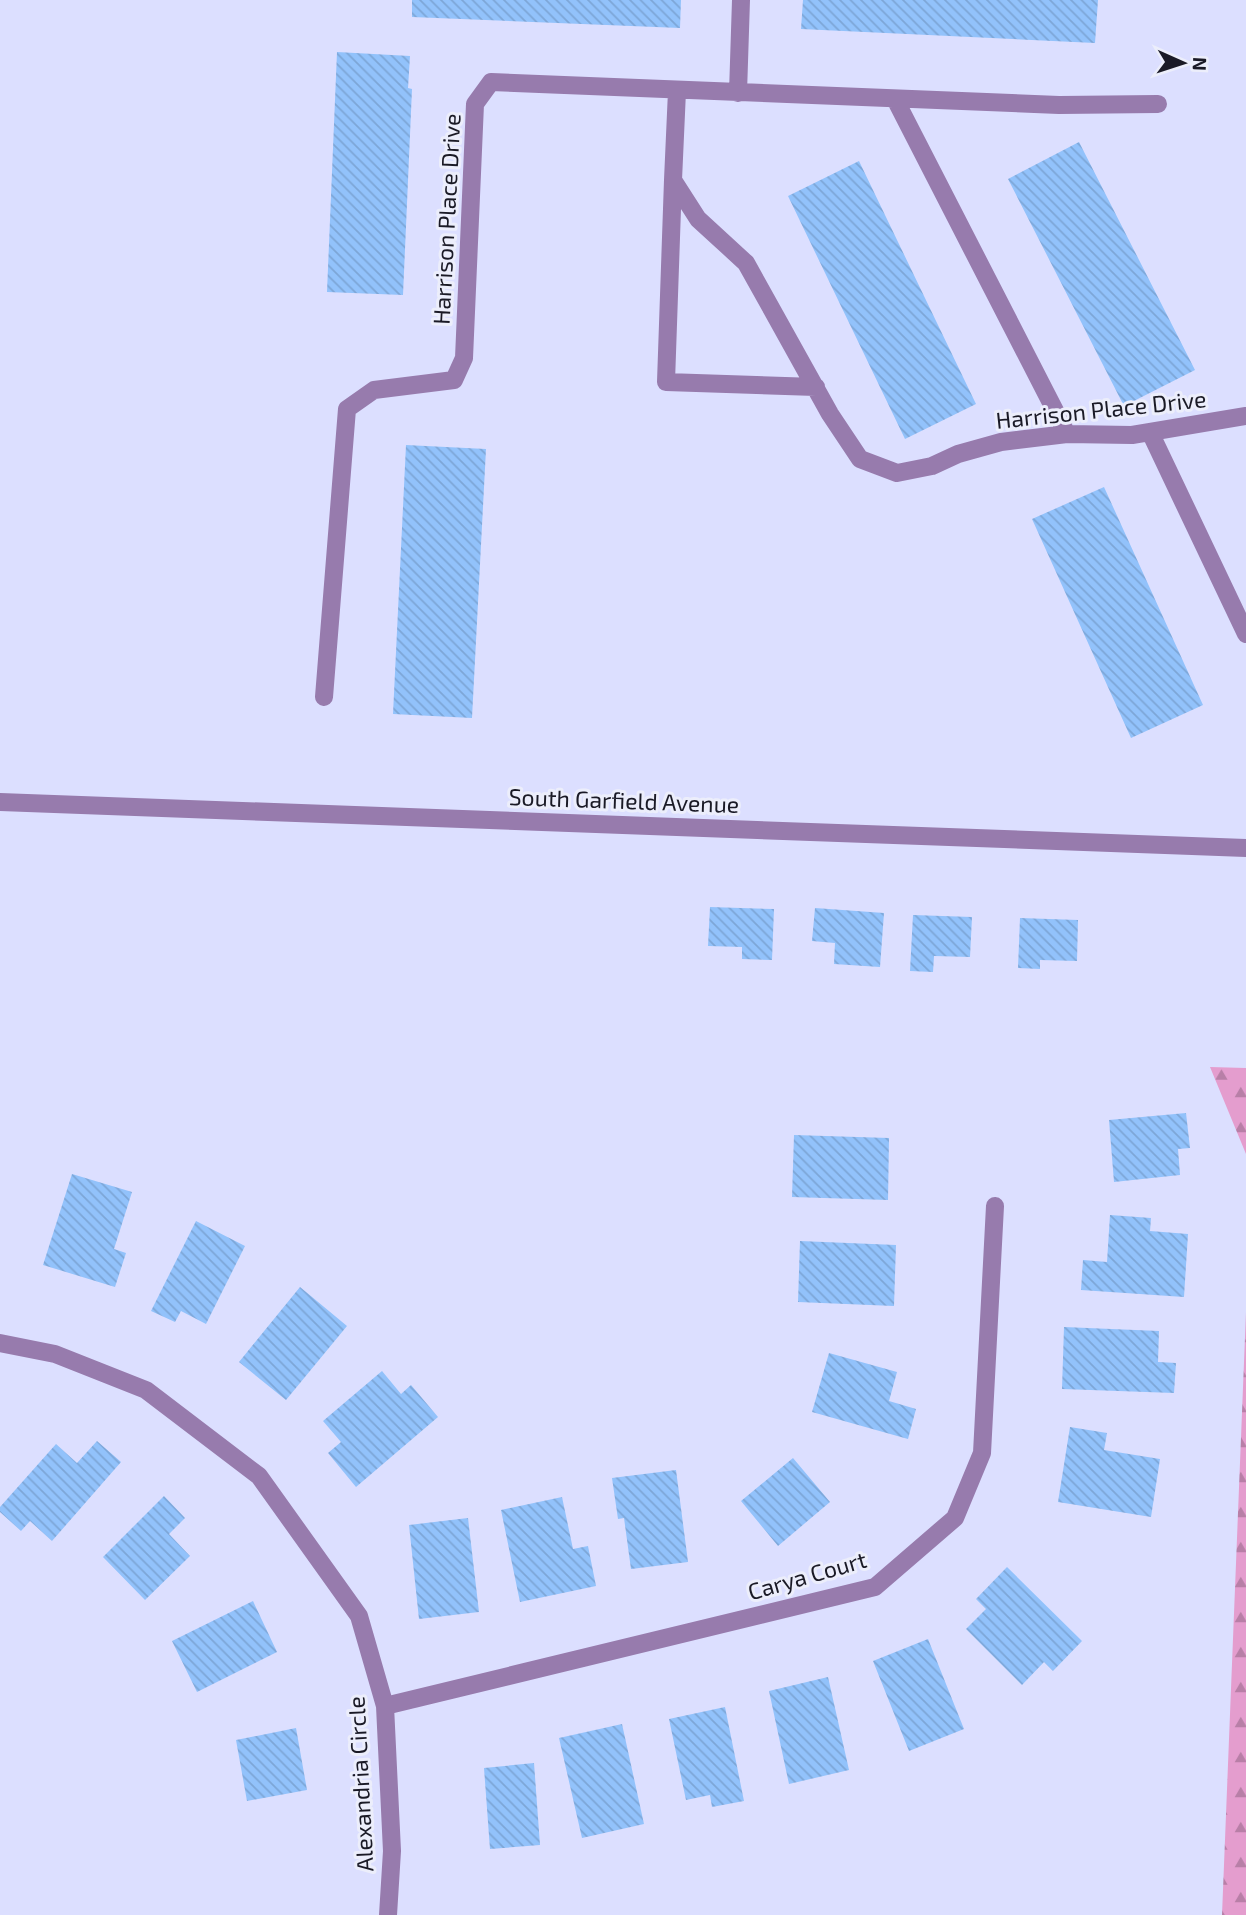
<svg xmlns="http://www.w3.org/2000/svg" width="1246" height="1915" font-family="'Exo 2',sans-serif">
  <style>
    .forest { fill: url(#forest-firs) }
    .building { fill: url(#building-back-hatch) }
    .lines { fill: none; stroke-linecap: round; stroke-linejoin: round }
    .minor { stroke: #977bad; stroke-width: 18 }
    .labels { text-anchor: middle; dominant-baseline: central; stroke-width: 6; stroke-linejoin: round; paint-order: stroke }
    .street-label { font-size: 23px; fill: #1a1a26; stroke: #eceefb }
  </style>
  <defs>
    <pattern id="forest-firs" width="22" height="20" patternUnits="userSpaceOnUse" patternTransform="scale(1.75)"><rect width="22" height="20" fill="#e49dce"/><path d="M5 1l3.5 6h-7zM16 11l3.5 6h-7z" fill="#b87fa7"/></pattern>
    <pattern id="building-back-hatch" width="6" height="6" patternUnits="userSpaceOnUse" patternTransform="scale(1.75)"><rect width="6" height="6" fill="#92c2fb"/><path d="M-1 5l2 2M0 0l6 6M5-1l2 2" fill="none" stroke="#7da6d7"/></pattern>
  </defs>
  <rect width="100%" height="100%" fill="#dcdfff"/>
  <path class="forest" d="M1210,1067L1246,1068V1154Z
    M1246,1312V1915H1222Z"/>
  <path class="building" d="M412,0H681L680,28L412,17Z
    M803,0H1098L1095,43L801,29Z
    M337,52L410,56L408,88L412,89L403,295L327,292Z
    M1079,142L1195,370L1124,406L1008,179Z
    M859,161L976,404L905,439L788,196Z
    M406,445L486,449L472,718L393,714Z
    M1104,487L1203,705L1131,738L1032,519Z
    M710,907L774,909L772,960L742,959V947L708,946Z
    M815,908L884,913L880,967L834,964L835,943L812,941Z
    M913,915L972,917L970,957L934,956L933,972L910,971Z
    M1020,918L1078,920L1077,961L1040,960V969L1018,968Z
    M1186,1113L1190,1148L1178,1149L1180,1175L1114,1182L1109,1120Z
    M794,1135L889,1138L888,1200L792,1197Z
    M72,1174L132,1192L114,1249L126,1253L115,1287L43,1265Z
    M1110,1215L1151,1218L1150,1231L1188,1234L1184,1297L1081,1290L1083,1260L1107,1262Z
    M196,1221L245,1246L206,1324L181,1311L175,1322L151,1311Z
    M800,1241L896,1245L894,1306L798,1302Z
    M300,1287L347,1326L286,1400L239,1362Z
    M1064,1327L1159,1331L1158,1362L1176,1363L1174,1393L1062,1389Z
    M829,1353L897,1372L889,1401L916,1409L908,1439L812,1412Z
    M382,1371L401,1394L411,1385L438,1417L356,1487L328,1453L341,1442L323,1421Z
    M1070,1427L1107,1433L1104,1450L1160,1459L1151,1517L1058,1502Z
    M97,1441L121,1462L52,1541L30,1521L21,1531L0,1512V1507L56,1444L77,1463Z
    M793,1458L830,1502L778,1546L741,1501Z
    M676,1470L688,1562L631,1569L624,1518L618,1519L612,1478Z
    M164,1496L185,1518L169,1534L190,1556L145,1600L103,1557Z
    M562,1497L573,1549L588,1546L596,1586L520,1602L501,1510Z
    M468,1518L479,1612L419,1619L409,1525Z
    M1007,1567L1082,1641L1053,1671L1044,1662L1022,1685L966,1629L986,1609L976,1599Z
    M253,1601L277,1652L197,1692L172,1641Z
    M928,1639L964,1729L909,1751L873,1661Z
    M828,1677L849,1770L789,1784L769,1691Z
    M725,1707L744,1801L712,1807L710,1795L686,1800L669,1719Z
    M622,1724L644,1824L582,1838L559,1738Z
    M296,1728L307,1790L247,1801L236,1740Z
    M534,1763L540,1845L490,1849L484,1768Z"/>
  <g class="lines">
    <path class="minor" d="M677,91L673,180L698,219L746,263L830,414L860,459L897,473L932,466L958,454L1001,442L1067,434L1132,435L1246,416
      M738,93L741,0
      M895,99L1067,434
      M673,180L666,382L816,387
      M1150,432L1246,634
      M324,697L347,409L374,390L454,380L464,358L475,104L491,82L1059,105L1158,104
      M0,802L1246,848
      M0,1343L55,1354L146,1390L259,1476L359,1616L385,1706L392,1851L388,1915
      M385,1706L875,1587L955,1518L982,1453L995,1206"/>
  </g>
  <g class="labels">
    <g class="street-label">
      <text transform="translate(446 219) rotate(-87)">Harrison Place Drive</text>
      <text transform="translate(1101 409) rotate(-6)">Harrison Place Drive</text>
      <text transform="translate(624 800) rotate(2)">South Garfield Avenue</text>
      <text transform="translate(807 1575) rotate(-16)">Carya Court</text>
      <text transform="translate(360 1784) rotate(-93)">Alexandria Circle</text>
    </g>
  </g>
  <g transform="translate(1183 63) rotate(93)" stroke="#eceefb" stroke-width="5" paint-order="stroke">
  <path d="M0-5L12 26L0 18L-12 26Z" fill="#1a1a26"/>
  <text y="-10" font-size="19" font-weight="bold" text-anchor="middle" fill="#1a1a26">N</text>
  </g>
</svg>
